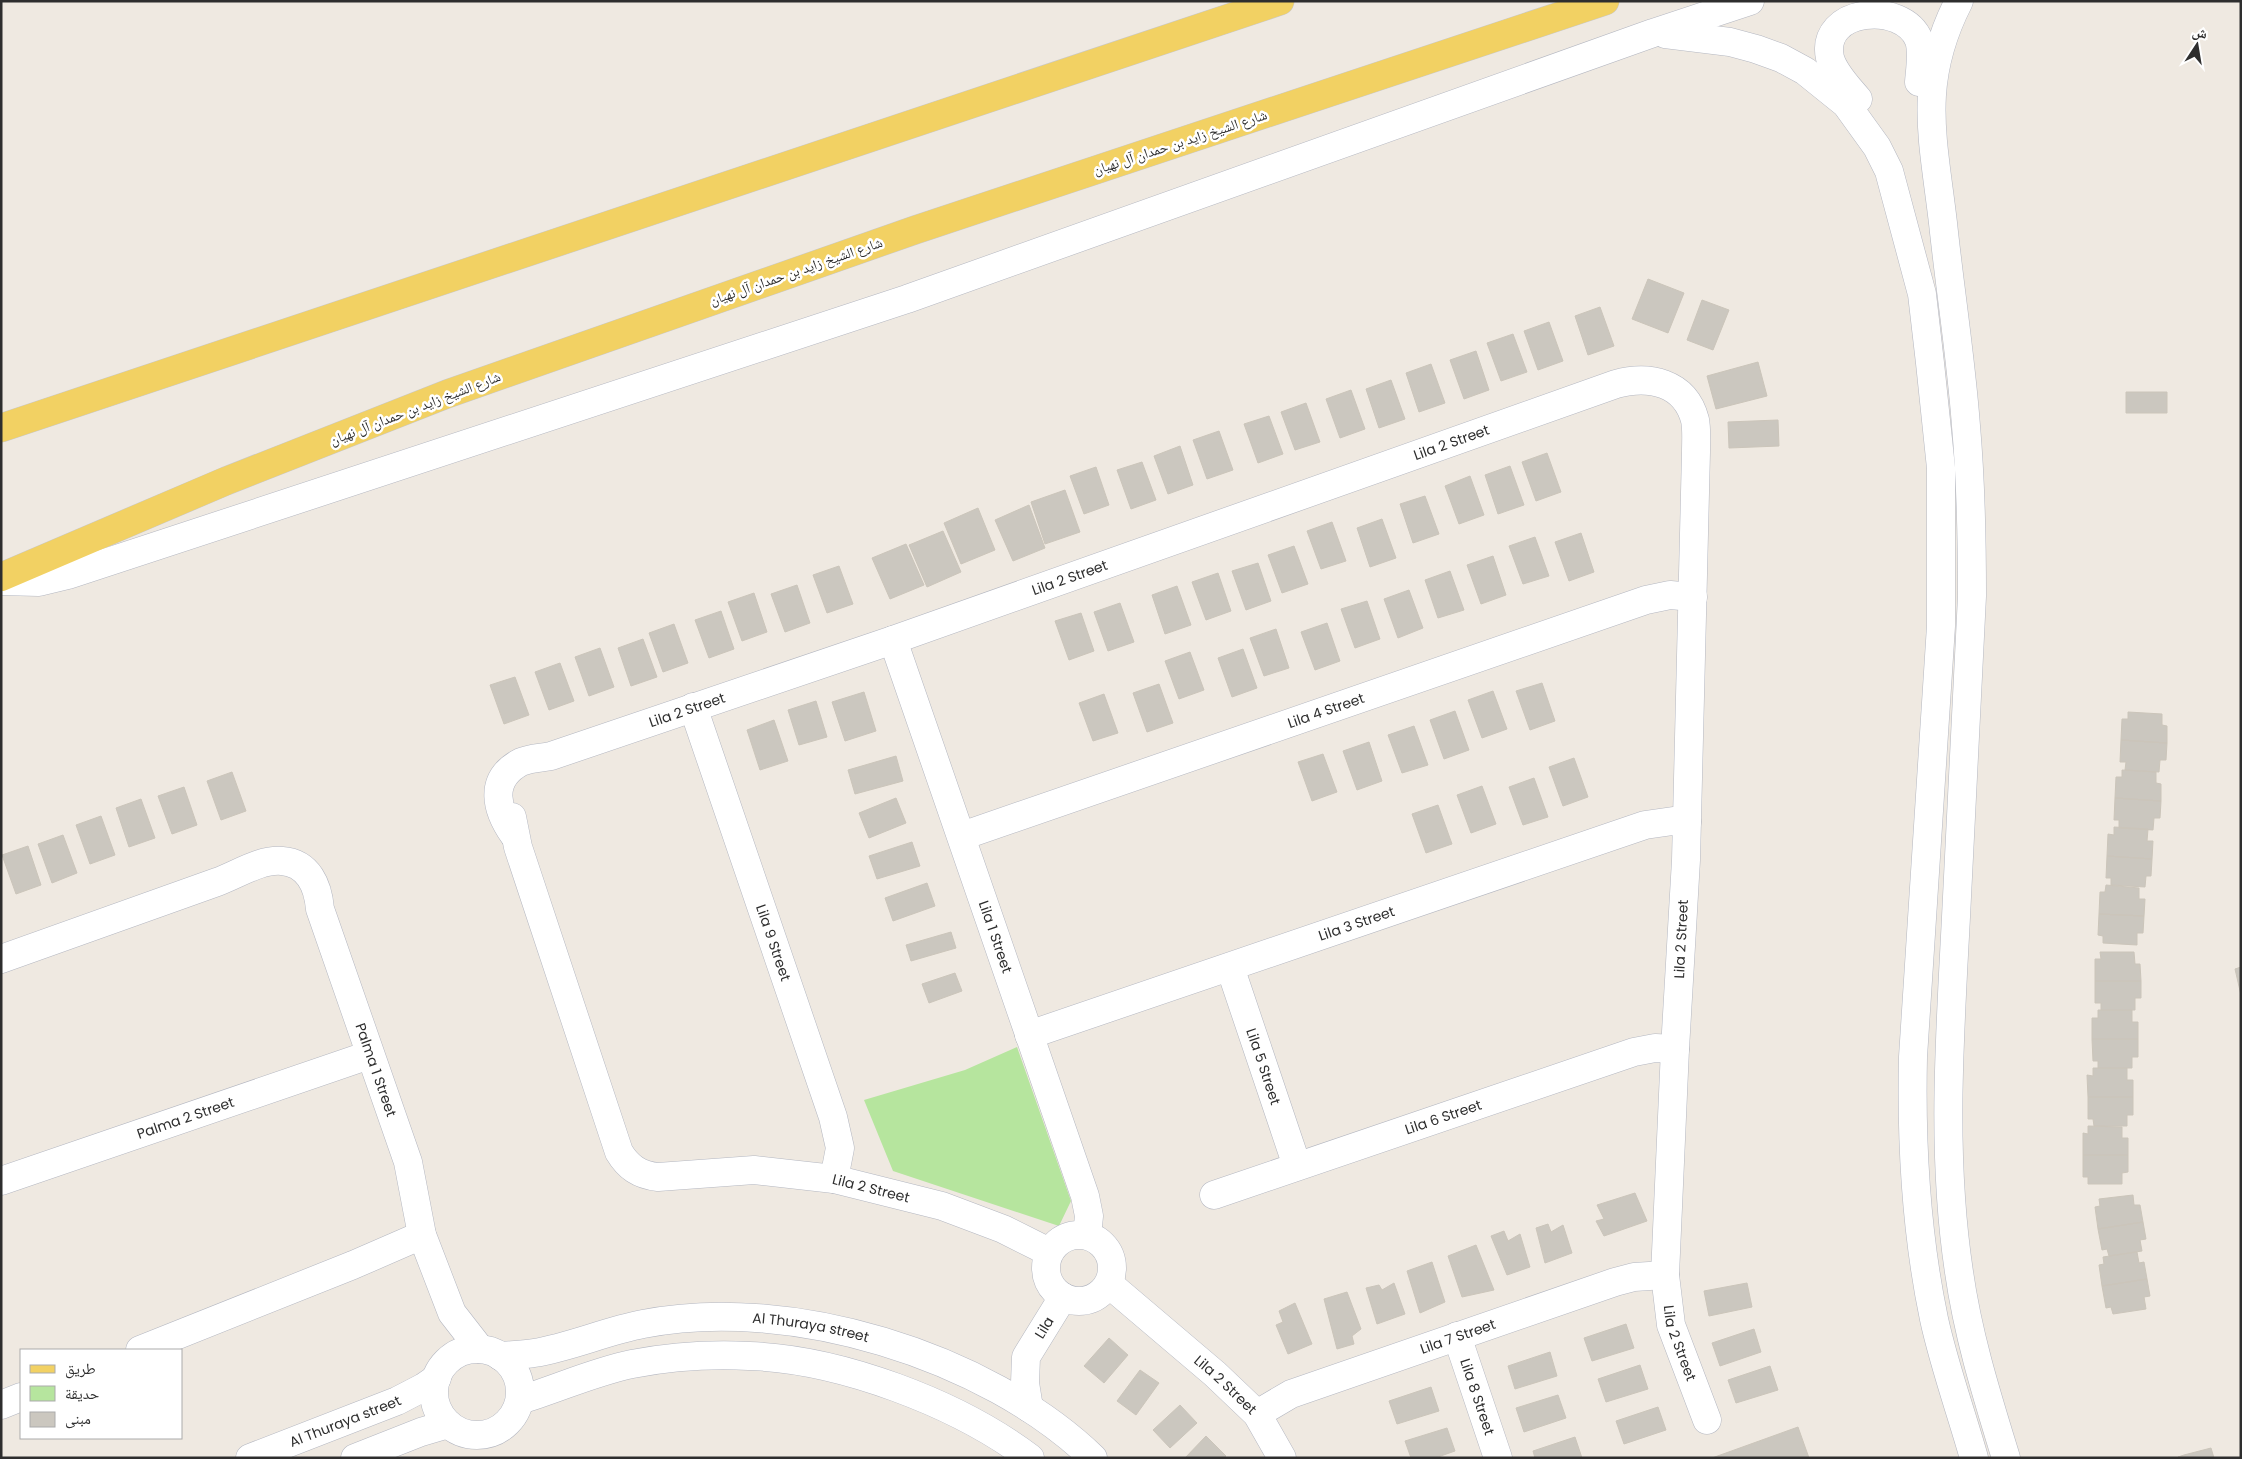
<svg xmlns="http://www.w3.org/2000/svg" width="2242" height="1459" font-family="Poppins,'Noto Naskh Arabic',sans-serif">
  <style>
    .green { fill: #b6e59e }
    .building { fill: #cbc7bf; stroke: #cbc5ba }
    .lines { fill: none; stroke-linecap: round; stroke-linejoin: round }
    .minor-casing { stroke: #b4b7c1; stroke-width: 29 }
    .major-casing { stroke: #c9c9c9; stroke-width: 29 }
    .minor { stroke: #fff; stroke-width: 28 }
    .major { stroke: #f2d163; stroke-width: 28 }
    .labels { text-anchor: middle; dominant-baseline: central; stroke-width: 5; stroke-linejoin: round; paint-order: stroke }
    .street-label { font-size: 14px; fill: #2e2e2e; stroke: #fff }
  </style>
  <rect width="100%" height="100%" fill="#efe9e1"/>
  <path class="green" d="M1017,1047L1071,1201L1059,1226L893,1171L864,1100L965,1070Z"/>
  <path class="building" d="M1648,279L1684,293L1668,333L1632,319Z
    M1702,300L1729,310L1713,350L1687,340Z
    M1600,307L1614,346L1588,355L1575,316Z
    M1549,322L1563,361L1538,370L1524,331Z
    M1513,334L1527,372L1501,381L1487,343Z
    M1476,351L1489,390L1464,399L1450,360Z
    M1758,362L1767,396L1716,409L1707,376Z
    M1431,364L1445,403L1419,412L1406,373Z
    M1391,380L1405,419L1379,428L1366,389Z
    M1351,390L1365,429L1340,438L1326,399Z
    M2126,392H2167V413H2126Z
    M1306,403L1320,442L1295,450L1281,412Z
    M1269,416L1283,454L1258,463L1244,424Z
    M1778,420L1779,446L1729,448L1728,422Z
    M1219,431L1233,470L1207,479L1193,440Z
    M1180,446L1193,485L1168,494L1154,456Z
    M1547,453L1561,492L1536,501L1522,462Z
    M1142,462L1156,500L1131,509L1117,470Z
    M1510,466L1524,505L1498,514L1485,475Z
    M1096,467L1109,505L1084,514L1070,476Z
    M1470,476L1484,515L1459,524L1445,486Z
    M1065,490L1080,532L1045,544L1031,502Z
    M1425,496L1439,534L1413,543L1400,504Z
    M1029,505L1045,548L1013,561L995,520Z
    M978,508L995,550L961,564L944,523Z
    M1382,519L1396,558L1370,567L1357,528Z
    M1332,522L1346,561L1321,569L1307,531Z
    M943,531L961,572L927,587L909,545Z
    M1581,533L1594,572L1569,581L1555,542Z
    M1535,537L1549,576L1523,584L1509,546Z
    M906,544L924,585L890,599L872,558Z
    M1294,546L1308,584L1282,593L1268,555Z
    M1493,556L1506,595L1481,604L1467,565Z
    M1258,563L1271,601L1246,610L1232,571Z
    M839,566L853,604L827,613L813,575Z
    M1450,571L1464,610L1438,618L1425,580Z
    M1218,573L1231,611L1206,620L1192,582Z
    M797,585L810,623L785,632L771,594Z
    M1177,586L1191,625L1165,634L1152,595Z
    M1409,590L1423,628L1398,638L1384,599Z
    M754,593L767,632L742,641L728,602Z
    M1367,601L1380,639L1355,648L1341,609Z
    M1120,603L1134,642L1108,651L1094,612Z
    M721,611L734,649L709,658L695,620Z
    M1081,613L1094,651L1069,660L1055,621Z
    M1327,623L1340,661L1315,670L1301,632Z
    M674,624L688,663L663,672L649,633Z
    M1276,629L1289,668L1264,676L1250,638Z
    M643,639L657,677L631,686L618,648Z
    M600,648L614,687L589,696L575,657Z
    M1243,649L1257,688L1232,697L1218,658Z
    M1190,652L1204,690L1179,699L1165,661Z
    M560,663L574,701L549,710L535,672Z
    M515,677L529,715L504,724L490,685Z
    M1542,683L1555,721L1530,730L1516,691Z
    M1159,684L1173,723L1147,732L1133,693Z
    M1493,691L1507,729L1482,738L1468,700Z
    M864,692L876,731L845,741L832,702Z
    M1104,694L1118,733L1093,741L1079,703Z
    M816,701L827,737L799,745L788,710Z
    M1455,711L1469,750L1444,759L1430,720Z
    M2128,712L2162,714V725L2167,726V743L2121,740L2122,719H2128Z
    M774,720L788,761L760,770L747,730Z
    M1414,726L1428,765L1402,773L1388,735Z
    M2121,740L2167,743L2166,760H2160L2159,772L2125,770L2126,762H2120Z
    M1369,742L1382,781L1357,790L1343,751Z
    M1323,754L1337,792L1312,801L1298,762Z
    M896,756L903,781L855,794L848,770Z
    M1574,758L1588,797L1563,806L1549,767Z
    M2122,770L2156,772V783L2161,784V801L2115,798L2116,777H2122Z
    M232,772L246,811L221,820L207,781Z
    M1534,778L1548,817L1523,825L1509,787Z
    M1482,786L1496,824L1471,833L1457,795Z
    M184,787L197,825L172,834L158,796Z
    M896,798L906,823L869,838L859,813Z
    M2115,798L2161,801L2160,818H2154L2153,830L2119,828V820H2114Z
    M141,799L155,838L129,847L116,808Z
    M1438,805L1452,844L1426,853L1412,814Z
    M101,816L115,855L90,864L76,825Z
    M2114,827L2148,829L2147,841H2153L2152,859L2107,856L2108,834L2114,835Z
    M63,835L77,873L52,883L38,844Z
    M912,842L920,866L877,879L869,856Z
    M28,846L41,885L16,894L2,855Z
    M2107,856L2152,859L2151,876H2146L2145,887L2111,885V878H2106Z
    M927,883L935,906L893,921L885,898Z
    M2106,885L2139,888V899H2145L2144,916L2099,914L2100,892H2105Z
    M2099,914L2144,916L2143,933H2137V945L2103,943V936L2098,935Z
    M951,932L956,948L911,961L906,945Z
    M2100,952H2134L2135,964H2140L2141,981H2095V959H2101Z
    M2241,967V995L2235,969Z
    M955,973L962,991L929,1003L922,984Z
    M2095,981H2141V998H2135V1010H2101V1003H2095Z
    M2098,1010H2132V1022H2138V1039H2092V1018H2098Z
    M2092,1039H2138V1057H2132V1068H2098V1061H2093Z
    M2093,1068H2127V1080H2133V1097H2088L2087,1075L2093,1076Z
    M2088,1097H2133V1115H2127V1126H2094L2093,1119H2088Z
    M2088,1126L2122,1127V1138H2128V1155H2083V1133L2088,1134Z
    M2083,1155H2128V1172L2122,1173V1184H2088V1177H2083Z
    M1635,1193L1647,1221L1604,1236L1596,1221L1604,1219L1597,1205Z
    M2133,1195L2134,1205H2140L2143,1222L2098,1229L2095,1207L2100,1206L2099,1199Z
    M2143,1222L2146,1239L2140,1240L2142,1251L2109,1256L2107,1249L2102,1250L2098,1229Z
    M1548,1224L1551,1232L1563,1225L1572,1253L1545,1263L1536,1228Z
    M1504,1231L1508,1241L1520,1234L1530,1267L1507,1275L1491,1236Z
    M1476,1245L1494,1290L1462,1297L1448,1256Z
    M2137,1252L2139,1263L2144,1262L2147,1279L2102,1286L2099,1265L2104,1264L2103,1257Z
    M1432,1262L1445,1302L1420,1313L1407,1271Z
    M2147,1279L2150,1296L2144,1297L2146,1309L2113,1314L2111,1307L2106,1308L2102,1286Z
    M1394,1283L1405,1314L1377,1324L1366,1288L1379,1285L1382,1290Z
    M1747,1283L1752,1307L1709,1316L1704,1291Z
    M1347,1292L1361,1329L1352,1336L1354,1344L1337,1349L1324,1299Z
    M1295,1303L1312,1344L1288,1354L1276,1325L1283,1322L1279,1311Z
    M1626,1324L1634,1348L1592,1361L1584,1338Z
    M1754,1329L1761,1352L1720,1366L1712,1343Z
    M1109,1338L1128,1355L1104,1383L1084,1366Z
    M1550,1352L1557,1376L1515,1389L1508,1366Z
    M1640,1365L1648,1389L1606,1402L1598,1379Z
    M1770,1366L1778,1390L1736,1403L1728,1380Z
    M1140,1370L1159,1383L1136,1415L1117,1401Z
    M1431,1387L1439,1411L1397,1424L1389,1401Z
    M1558,1395L1566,1418L1524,1432L1516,1408Z
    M1180,1405L1197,1423L1170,1448L1153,1430Z
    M1658,1407L1666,1430L1624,1444L1616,1421Z
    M1798,1427L1809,1458H1712Z
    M1447,1428L1455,1451L1435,1458H1411L1405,1441Z
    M1206,1436L1226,1456L1224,1458H1185Z
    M1575,1437L1582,1458H1535L1533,1451Z
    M2211,1448L2214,1458L2178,1457L2184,1455Z"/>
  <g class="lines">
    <defs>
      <g id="minor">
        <path d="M1959,1C1917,83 1933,137 1943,223C1950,290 1961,358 1966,426C1971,483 1972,540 1972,596C1966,710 1961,823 1955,936C1949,1048 1942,1160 1959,1272C1968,1336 1987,1396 2006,1458"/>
        <path d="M1665,34L1730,42L1756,49L1781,58L1805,71L1846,104L1877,147L1889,171L1922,294L1930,363L1941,468V626L1913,1057C1911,1145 1916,1233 1934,1319C1944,1365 1961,1412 1974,1458"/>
        <path d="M1858,99C1848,87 1834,73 1830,58C1819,8 1903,0 1919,40C1923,52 1920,69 1919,82"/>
        <path d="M1,581L39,582L68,575L907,299L1653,33L1750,1"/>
        <path id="s1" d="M893,640L1085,1196L1089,1216L1087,1235"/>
        <path id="s2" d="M693,707L833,1117L840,1148L834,1179"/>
        <path id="s3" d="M512,817L518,847L619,1152C628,1167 639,1175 658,1177L754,1170L834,1179L942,1206L1003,1229L1049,1252"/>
        <path id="s4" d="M514,835C497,811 487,780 521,762C530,758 541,758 551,756L893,640L1616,384C1649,375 1685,382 1695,420C1697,430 1696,441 1696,452L1686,860L1675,1049L1665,1275L1671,1325L1707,1420"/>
        <path id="s5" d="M962,836L1646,600L1670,595L1693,597"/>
        <path id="s6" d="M1,959C73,934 145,908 217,882C237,875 260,859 282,861C309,863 318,886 320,909L408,1162L422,1235L452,1313L480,1349"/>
        <path id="s7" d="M1230,967L1297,1166"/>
        <path id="s8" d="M1029,1035L1645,825L1673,821L1687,822"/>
        <path id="s9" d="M1,1181L369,1055"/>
        <path id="s10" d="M1214,1195L1634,1052L1655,1048L1675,1049"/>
        <circle cx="1079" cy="1268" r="33"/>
        <path id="s11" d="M1109,1284L1215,1374L1257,1414L1282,1458"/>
        <path id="s12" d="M1457,1336L1498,1458"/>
        <circle cx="477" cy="1392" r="43"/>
        <path d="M140,1350L353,1265L422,1235"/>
        <path id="s13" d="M500,1356C511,1355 523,1355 534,1353C571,1347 606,1331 643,1324C789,1295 986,1355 1093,1458"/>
        <path d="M520,1400C557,1389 593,1372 632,1364C669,1357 710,1354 749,1356C840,1359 957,1403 1030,1458"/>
        <path d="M1,1405L21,1397"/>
        <path id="s14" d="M1029,1408L1025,1383L1026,1357L1063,1297"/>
        <path id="s15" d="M1257,1414L1291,1394L1615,1282L1634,1277L1665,1275"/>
        <path id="s16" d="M250,1458L397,1401L424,1387L437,1378"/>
        <path d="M355,1458L421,1432L448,1424"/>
      </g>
      <path id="major" d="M1,428L1280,1
        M1,577L226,481L447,394L915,230L1605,1"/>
    </defs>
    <use href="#minor" class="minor-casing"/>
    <use href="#major" class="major-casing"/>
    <use href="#minor" class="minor"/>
    <use href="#major" class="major"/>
  </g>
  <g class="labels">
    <g class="street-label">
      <text transform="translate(1180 142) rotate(-18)">شارع الشيخ زايد بن حمدان آل نهيان</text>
      <text transform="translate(796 271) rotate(-19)">شارع الشيخ زايد بن حمدان آل نهيان</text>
      <text transform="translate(415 408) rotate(-21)">شارع الشيخ زايد بن حمدان آل نهيان</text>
      <text stroke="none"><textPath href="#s4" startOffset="1070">Lila 2 Street</textPath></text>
      <text stroke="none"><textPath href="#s4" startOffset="665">Lila 2 Street</textPath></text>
      <text stroke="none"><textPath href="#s4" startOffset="260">Lila 2 Street</textPath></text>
      <text stroke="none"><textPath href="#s5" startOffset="385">Lila 4 Street</textPath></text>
      <text stroke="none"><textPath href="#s8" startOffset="346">Lila 3 Street</textPath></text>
      <text stroke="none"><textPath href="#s1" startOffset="314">Lila 1 Street</textPath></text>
      <text transform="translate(1681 939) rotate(-87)">Lila 2 Street</text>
      <text stroke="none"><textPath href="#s2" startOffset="249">Lila 9 Street</textPath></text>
      <text stroke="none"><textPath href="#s7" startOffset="105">Lila 5 Street</textPath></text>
      <text stroke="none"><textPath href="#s6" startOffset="536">Palma 1 Street</textPath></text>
      <text stroke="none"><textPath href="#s10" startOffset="242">Lila 6 Street</textPath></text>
      <text stroke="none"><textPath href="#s9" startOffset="195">Palma 2 Street</textPath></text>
      <text stroke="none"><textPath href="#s3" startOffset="615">Lila 2 Street</textPath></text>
      <text stroke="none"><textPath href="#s14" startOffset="86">Lila</textPath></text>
      <text stroke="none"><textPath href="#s13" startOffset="316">Al Thuraya street</textPath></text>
      <text stroke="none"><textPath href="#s15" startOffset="216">Lila 7 Street</textPath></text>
      <text stroke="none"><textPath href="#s4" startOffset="2268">Lila 2 Street</textPath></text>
      <text stroke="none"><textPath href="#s11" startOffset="154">Lila 2 Street</textPath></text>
      <text stroke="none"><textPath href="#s12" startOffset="64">Lila 8 Street</textPath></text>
      <text stroke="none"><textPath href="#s16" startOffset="102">Al Thuraya street</textPath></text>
    </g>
  </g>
  <rect width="2242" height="1459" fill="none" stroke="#2e2e2e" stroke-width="5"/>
  <rect x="20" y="1349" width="162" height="90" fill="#ffffff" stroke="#ababab"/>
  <rect x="30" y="1365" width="25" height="8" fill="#f2d163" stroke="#ababab"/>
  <text x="65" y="1374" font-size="15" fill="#2e2e2e">طريق</text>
  <rect x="30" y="1386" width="25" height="15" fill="#b6e59e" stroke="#ababab"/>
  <text x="65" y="1399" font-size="15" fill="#2e2e2e">حديقة</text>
  <rect x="30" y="1412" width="25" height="15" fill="#cbc7bf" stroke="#ababab"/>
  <text x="65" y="1424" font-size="15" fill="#2e2e2e">مبنى</text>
  <g transform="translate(2197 45) rotate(12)" stroke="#ffffff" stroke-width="4" paint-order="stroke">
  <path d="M0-4L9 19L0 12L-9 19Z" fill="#2e2e2e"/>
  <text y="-8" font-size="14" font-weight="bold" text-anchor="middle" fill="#2e2e2e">ش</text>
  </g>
</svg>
